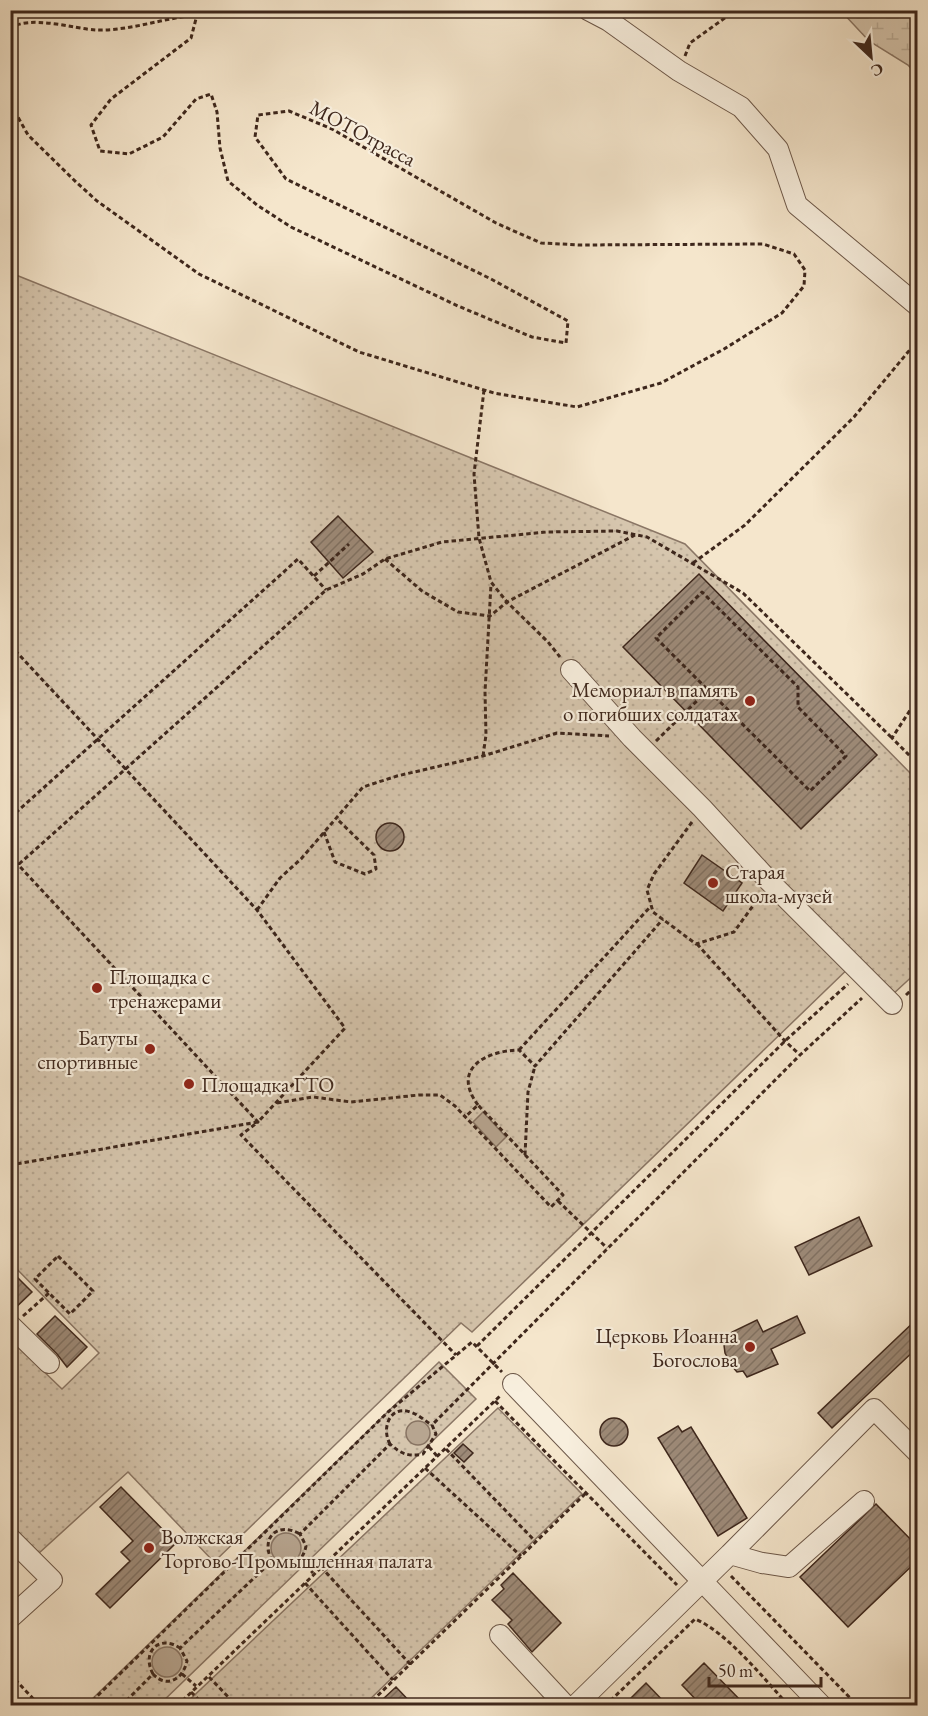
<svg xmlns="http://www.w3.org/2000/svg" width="928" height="1716" font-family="'EB Garamond',serif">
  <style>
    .grass { fill: url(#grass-dots); stroke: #8a7665; stroke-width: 1.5 }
    .wetland { fill: url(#wetland-marsh); stroke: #8a7665; stroke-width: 1.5 }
    .water { fill: #b7a590; stroke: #877362; stroke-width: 1.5 }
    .building { fill: url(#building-hatch); stroke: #3e271c; stroke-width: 1.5 }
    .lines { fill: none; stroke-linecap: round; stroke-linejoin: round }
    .minor-casing { stroke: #6c5748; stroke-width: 22 }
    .path { stroke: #3e271c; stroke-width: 3; stroke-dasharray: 4.5 3; stroke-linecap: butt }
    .minor { stroke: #f8efde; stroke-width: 20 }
    .poi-dot { fill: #8f2418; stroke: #f8efde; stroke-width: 2 }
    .labels { text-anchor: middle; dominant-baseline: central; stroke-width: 4.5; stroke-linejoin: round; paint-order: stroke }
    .street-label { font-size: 21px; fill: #3e271c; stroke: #f8efde }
    .poi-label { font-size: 21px; fill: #3e271c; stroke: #f8efde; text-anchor: start }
  </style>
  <defs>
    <pattern id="grass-dots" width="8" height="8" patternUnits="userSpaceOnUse" patternTransform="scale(1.5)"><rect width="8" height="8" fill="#d6c6ae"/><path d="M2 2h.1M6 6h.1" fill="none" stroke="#b9aa95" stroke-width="1.8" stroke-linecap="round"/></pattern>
    <pattern id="wetland-marsh" width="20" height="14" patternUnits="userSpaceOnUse" patternTransform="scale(1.5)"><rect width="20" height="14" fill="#d6c6ae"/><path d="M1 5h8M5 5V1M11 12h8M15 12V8" fill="none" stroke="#b9aa95"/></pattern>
    <pattern id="building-hatch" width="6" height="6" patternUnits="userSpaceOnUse" patternTransform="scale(1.5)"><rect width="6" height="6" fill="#9d8a78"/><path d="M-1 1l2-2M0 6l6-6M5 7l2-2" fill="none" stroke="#817162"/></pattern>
  </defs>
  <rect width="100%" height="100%" fill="#f5e6cc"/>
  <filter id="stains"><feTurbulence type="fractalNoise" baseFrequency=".00333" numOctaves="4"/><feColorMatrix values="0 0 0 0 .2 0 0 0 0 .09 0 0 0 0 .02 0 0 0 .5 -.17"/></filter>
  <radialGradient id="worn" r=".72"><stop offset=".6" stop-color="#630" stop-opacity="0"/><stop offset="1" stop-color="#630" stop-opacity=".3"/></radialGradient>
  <path class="grass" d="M11,273L685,544L917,780L918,971L892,995L857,960L472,1332L461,1323L214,1562L128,1472L38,1554L11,1525L10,1339L62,1389L99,1353L11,1263Z
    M439,1362L476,1399L159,1705L85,1706Z
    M498,1408L582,1494L364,1705L183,1706Z"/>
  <path class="wetland" d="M841,11H917V75L908,65L869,41Z"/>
  <path class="water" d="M483,1112L506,1137L496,1147L473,1122Z
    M406 1433a12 12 0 1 1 24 0a12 12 0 1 1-24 0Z
    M271 1548a15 15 0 1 1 30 0a15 15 0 1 1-30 0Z
    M152 1662a15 15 0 1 1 30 0a15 15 0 1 1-30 0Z"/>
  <path class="building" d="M338,516L373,552L343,578L311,542Z
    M699,574L877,755L801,829L623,647Z
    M376 837a14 14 0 1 1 28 0a14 14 0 1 1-28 0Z
    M702,855L742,883L723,911L684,883Z
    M859,1217L872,1246L809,1275L795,1247Z
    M10,1270L32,1292L10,1313Z
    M55,1316L87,1347L67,1367L57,1354L37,1334Z
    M797,1316L805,1333L771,1349L778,1364L747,1377L743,1371L737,1372L732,1366L725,1353L724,1345L729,1341L728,1336L732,1332L757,1320L763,1332Z
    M918,1318V1347L832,1428L818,1413Z
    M600 1432a14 14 0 1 1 28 0a14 14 0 1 1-28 0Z
    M678,1426L682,1432L691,1427L747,1518L718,1536L658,1438Z
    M463,1444L473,1453L464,1462L454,1453Z
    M121,1487L176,1543L110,1608L96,1594L130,1561L121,1552L133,1541L100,1507Z
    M876,1504L918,1547V1560L848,1627L800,1577Z
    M513,1573L561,1623L532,1652L508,1624L512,1620L492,1600L504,1589L501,1585Z
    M704,1663L746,1706H702L682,1685Z
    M646,1683L668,1706H623Z
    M396,1687L414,1706H389L383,1699Z"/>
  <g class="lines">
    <defs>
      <path id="minor" d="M588,10L609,21L679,71L741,107L778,149L797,205L918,306
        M571,670L632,738L702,808L770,882L892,1004
        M10,1325L49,1363
        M513,1384L822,1706
        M10,1538L52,1580L10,1618
        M730,1554L874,1409L918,1453
        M500,1635L566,1706
        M575,1706L730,1554L762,1563L789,1567L864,1501"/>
    </defs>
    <use href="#minor" class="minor-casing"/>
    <path class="path" d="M10,29C28,14 75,29 96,30C130,31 163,18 197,15L191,38L111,99L91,125L100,151L129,154L163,137L196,99L211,94L217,112L220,148L228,181L257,205L291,227L458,306L532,337L566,343L568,321L491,279L286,179L255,137L258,115L289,111L332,129L496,223L541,243L580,245L763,244L794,254L805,270L804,286L782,313L724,349L661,383L577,407L494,393L359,352L199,274L97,201L76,182L28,135L10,103
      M685,56L690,43L729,15V10
      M484,390L474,474L479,538L491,582L507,602L548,642L560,657
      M385,559L422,591L458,612L490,616L507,602L635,535
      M693,563L745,525L854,417L918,340
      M314,576L349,544
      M10,645L257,910L345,1028L258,1122L10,1165
      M918,698L892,738L918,764
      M656,741L708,690L810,791L846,756L798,707V687L702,592L656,638L708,690
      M483,756L486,735L485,692L491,584
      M10,818L298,559L326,590
      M692,822L654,874L647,890L653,912L696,944L734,932L760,896
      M324,832L335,862L365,874L376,869L374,855L336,818
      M10,856L258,1122L241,1135L456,1355
      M19,864L326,590L363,574L385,559L442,542L547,532L617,531L647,537L743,593L892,738
      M257,910L280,878L301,859L363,787L397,776L483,756L557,733L609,736
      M697,944L785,1041L800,1055
      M906,995L918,984
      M519,1050L651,906
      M277,1103L313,1097L351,1102L419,1095H440L455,1106L551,1207L563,1195L478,1105L465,1117
      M478,1105C451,1069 485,1051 519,1050L535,1066L663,919
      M525,1155L528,1092L535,1066
      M558,1201L607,1248
      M58,1256L93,1291L70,1314L35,1279Z
      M23,1316L49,1293
      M477,1346L785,1041L848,984
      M495,1401L677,1585
      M390,1444C381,1428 390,1405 410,1412C418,1414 425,1421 432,1425
      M429,1447L437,1456
      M446,1449L536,1542
      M425,1468L521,1556
      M301,1560L313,1573
      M272,1561C260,1538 277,1521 300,1534
      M321,1567L410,1664
      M731,1576L858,1706
      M305,1583L393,1680
      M10,1674L40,1706
      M153,1674C141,1652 159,1634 180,1648
      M182,1674L196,1686
      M209,1677L237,1706
      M191,1692L205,1706
      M87,1706L388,1412L472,1342L502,1372
      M121,1706L153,1674C167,1689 183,1679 187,1661L180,1648L272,1561C285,1577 303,1563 306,1546L300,1534L390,1444C401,1454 409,1457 423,1454L436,1434L432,1425L800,1055L862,998
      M177,1706L501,1395
      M367,1706L586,1493
      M605,1706L695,1619C727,1632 765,1680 789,1706"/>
    <use href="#minor" class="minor"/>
  </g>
  <g class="poi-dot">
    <circle cx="750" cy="701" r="6"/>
    <circle cx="713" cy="883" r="6"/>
    <circle cx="97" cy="988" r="6"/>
    <circle cx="150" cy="1049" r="6"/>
    <circle cx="189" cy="1084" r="6"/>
    <circle cx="750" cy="1347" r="6"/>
    <circle cx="149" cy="1548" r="6"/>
  </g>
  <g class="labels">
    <g class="street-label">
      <text transform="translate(363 133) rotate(28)">МОТОтрасса</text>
    </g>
    <g class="poi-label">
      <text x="738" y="689" text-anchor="end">Мемориал в память<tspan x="738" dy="24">о погибших солдатах</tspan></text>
      <text x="725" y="871">Старая<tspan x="725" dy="24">школа-музей</tspan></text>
      <text x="109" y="976">Площадка с<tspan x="109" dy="24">тренажерами</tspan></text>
      <text x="138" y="1037" text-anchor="end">Батуты<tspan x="138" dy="24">спортивные</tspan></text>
      <text x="201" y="1084">Площадка ГТО</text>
      <text x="738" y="1335" text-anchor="end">Церковь Иоанна<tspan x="738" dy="24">Богослова</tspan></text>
      <text x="161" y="1536">Волжская<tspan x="161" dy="24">Торгово-Промышленная палата</tspan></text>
    </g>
  </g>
  <rect width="928" height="1716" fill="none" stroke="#f5e6cc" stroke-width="36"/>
  <rect x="12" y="12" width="904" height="1692" fill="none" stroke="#3e271c" stroke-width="3"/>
  <rect x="18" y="18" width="892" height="1680" fill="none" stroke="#3e271c" stroke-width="1.5"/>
  <g transform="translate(871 57) rotate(154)" stroke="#f8efde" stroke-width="4.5" paint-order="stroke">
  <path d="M0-4.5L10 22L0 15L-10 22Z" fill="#3e271c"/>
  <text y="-9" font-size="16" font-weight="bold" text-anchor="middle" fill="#3e271c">С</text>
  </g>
  <path d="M709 1677v9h112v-9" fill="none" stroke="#3e271c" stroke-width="3"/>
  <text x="718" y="1677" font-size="18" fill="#3e271c" stroke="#f8efde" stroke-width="4.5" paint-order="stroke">50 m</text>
  <rect width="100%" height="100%" filter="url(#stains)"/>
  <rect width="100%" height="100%" fill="url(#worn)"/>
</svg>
